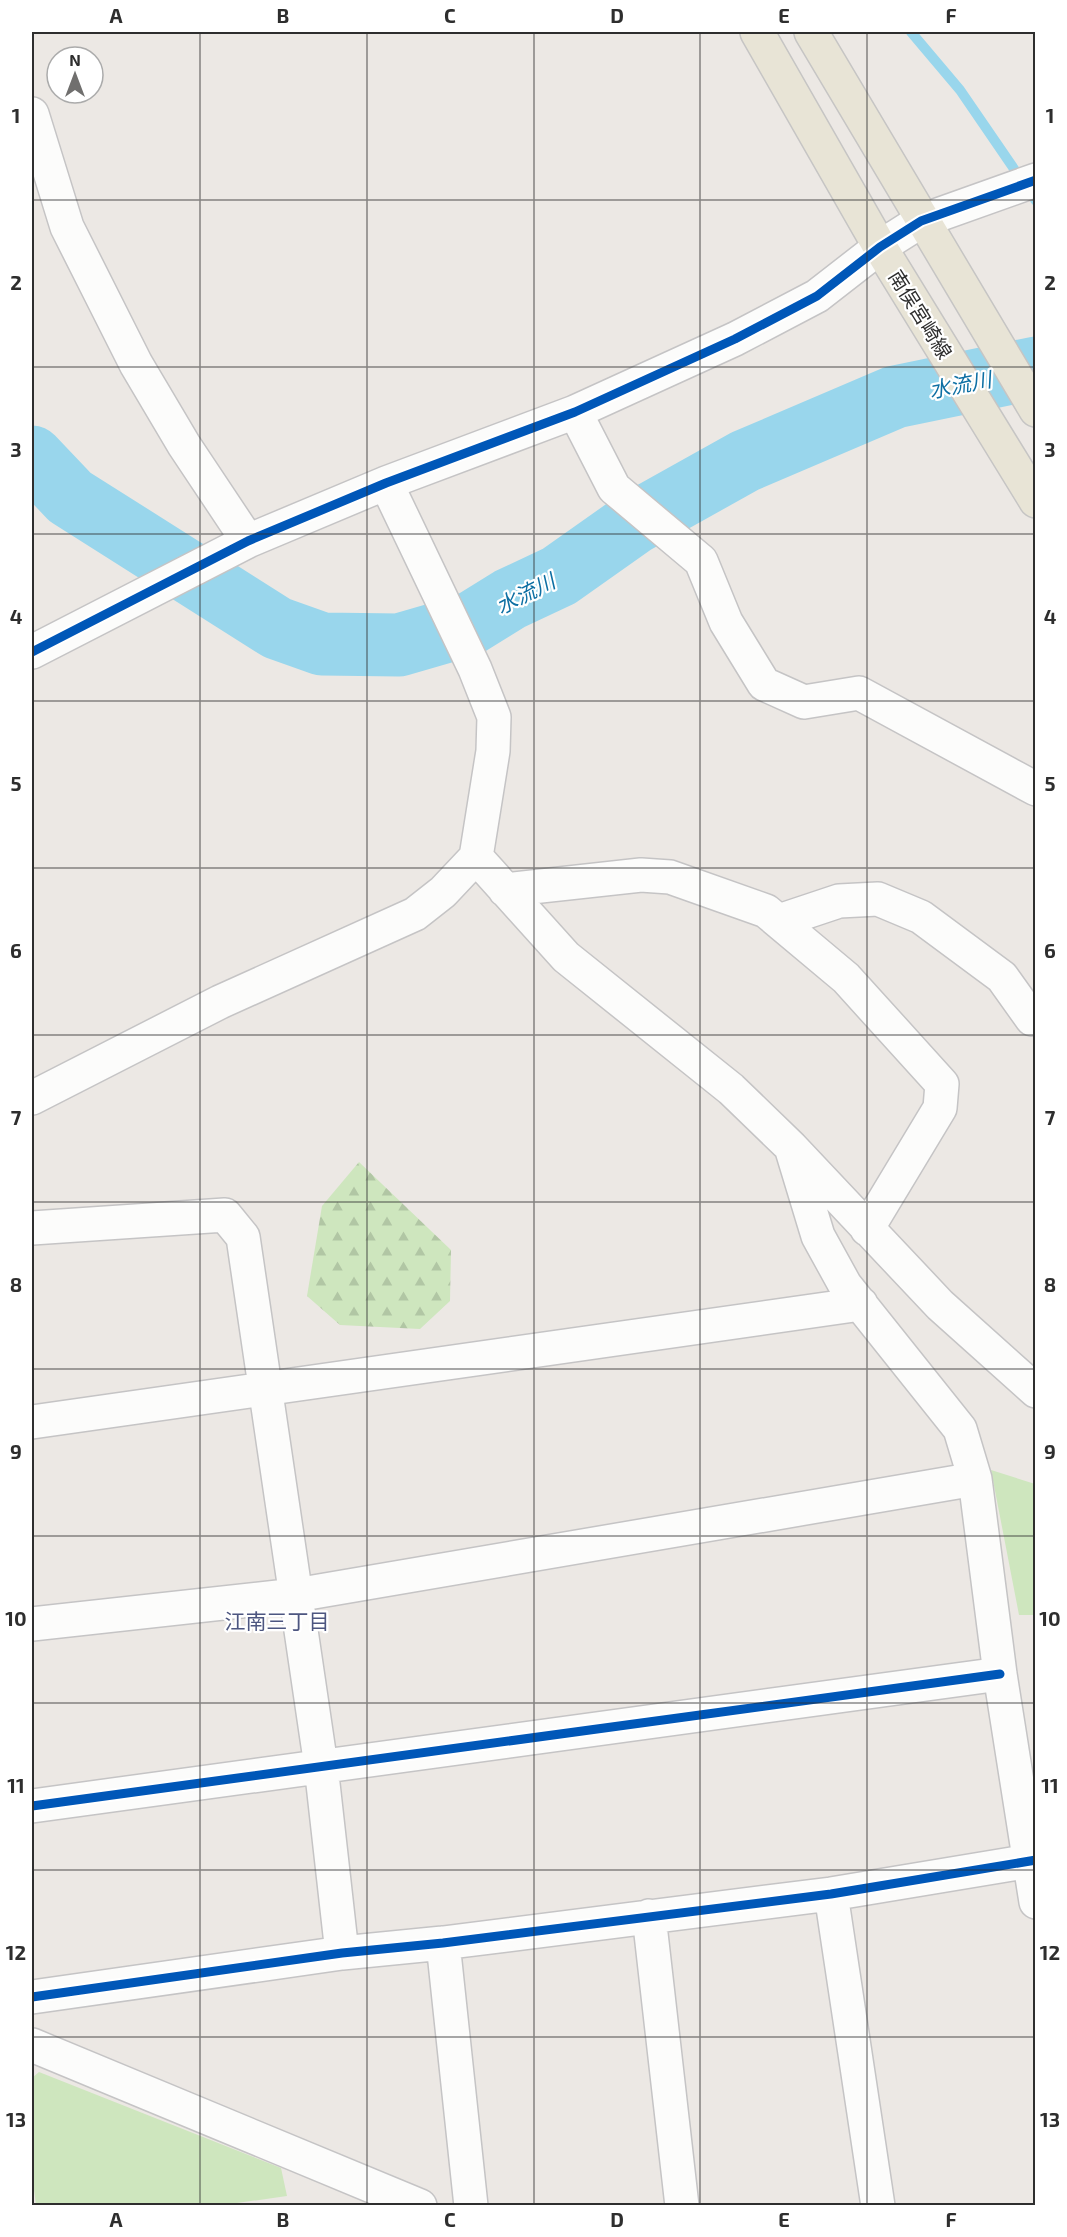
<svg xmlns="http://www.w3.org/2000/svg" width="1067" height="2237" font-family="'Exo 2','Noto Sans JP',sans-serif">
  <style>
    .forest { fill: url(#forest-firs) }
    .park { fill: #cee6be }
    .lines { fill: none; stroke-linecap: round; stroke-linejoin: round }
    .stream { stroke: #99d6ec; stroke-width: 10 }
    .river { stroke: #99d6ec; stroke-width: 63 }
    .minor-casing { stroke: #c5c4c5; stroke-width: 36 }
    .major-casing { stroke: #c6c5c4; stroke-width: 36 }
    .minor { stroke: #fcfcfb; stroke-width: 33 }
    .major { stroke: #e8e4d6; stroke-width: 33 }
    .cycleway-casing { stroke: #fff; stroke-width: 13 }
    .cycleway { stroke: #0057b8; stroke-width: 9 }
    .grid { fill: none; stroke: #2e2e2e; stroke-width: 1.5; stroke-opacity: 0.55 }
    .labels { text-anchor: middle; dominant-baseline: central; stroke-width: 4.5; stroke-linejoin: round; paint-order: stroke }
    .street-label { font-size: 20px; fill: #2e2e2e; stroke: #fff }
    .water-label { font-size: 21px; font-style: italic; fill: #0d6fa3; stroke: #fff }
    .neighbourhood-label { font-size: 21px; fill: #4d5680; stroke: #fff }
    .neatline { fill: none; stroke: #2e2e2e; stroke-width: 2 }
    .grid-label { font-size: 20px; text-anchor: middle; font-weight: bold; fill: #2e2e2e }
  </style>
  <defs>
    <pattern id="forest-firs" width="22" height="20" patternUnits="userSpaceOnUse" patternTransform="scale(1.5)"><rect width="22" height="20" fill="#cee6be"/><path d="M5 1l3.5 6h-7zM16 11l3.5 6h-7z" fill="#b1c6a4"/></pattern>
  </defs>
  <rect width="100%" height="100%" fill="#ece8e4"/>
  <path class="forest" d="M359,1162L451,1250L450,1301L420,1329L340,1325L307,1296L322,1206Z"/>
  <path class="park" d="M991,1470L1035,1484V1615H1019Z
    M39,2072L281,2168L287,2196L216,2206L36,2205L32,2174V2078Z"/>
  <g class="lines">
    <path class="stream" d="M911,32L960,90L1036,201"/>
    <path class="river" d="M32,457L70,497L277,628L322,644L399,645L468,625L510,599L559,576L634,523L745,461L895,397L1036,368"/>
    <defs>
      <path id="minor" d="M32,114L67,227L136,364L184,445L248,541
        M575,412L614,488L701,561L726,622L764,684L804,702L859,693L1036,789
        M32,652L248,541L386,483L575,412L735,339L817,296L880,247L921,221L1036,180
        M476,857L566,957L731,1089L791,1147L940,1305L1036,1391
        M505,890L641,875L670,877L766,911L846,978L942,1084L940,1108L867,1229
        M779,921L839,901L878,899L921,917L1002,977L1032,1019
        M32,1098L220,1002L415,914L443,892L476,857L493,751L494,717L475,669L386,483
        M791,1147L818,1236L845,1285L960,1429L975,1479L1000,1674L1036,1902
        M32,1228L225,1215L243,1237L321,1766L342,1953
        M32,1422L861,1304
        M32,1624L296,1595L975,1479
        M32,1806L1000,1674
        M831,1894L878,2206
        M649,1916L682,2206
        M443,1943L471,2206
        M32,1997L342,1953L443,1943L831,1894L1036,1860
        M32,2045L420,2206"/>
      <path id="major" d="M757,32L880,247L1036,501
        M811,32L1036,410"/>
    </defs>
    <use href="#minor" class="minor-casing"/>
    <use href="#major" class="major-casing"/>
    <use href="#minor" class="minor"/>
    <use href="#major" class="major"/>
    <defs>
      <path id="cycleway" d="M32,652L248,541L386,483L575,412L735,339L817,296L880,247L921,221L1036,180
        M32,1806L1000,1674
        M32,1997L342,1953L443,1943L831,1894L1036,1860"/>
    </defs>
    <use href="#cycleway" class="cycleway-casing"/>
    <use href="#cycleway" class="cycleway"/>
  </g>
  <path class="grid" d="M200,32V2206M367,32V2206M534,32V2206M700,32V2206M867,32V2206M32,200H1036M32,367H1036M32,534H1036M32,701H1036M32,868H1036M32,1035H1036M32,1202H1036M32,1369H1036M32,1536H1036M32,1703H1036M32,1870H1036M32,2037H1036"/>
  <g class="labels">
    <g class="street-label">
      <text transform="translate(921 314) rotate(58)">南俣宮崎線</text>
    </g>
    <g class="water-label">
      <text transform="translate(960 384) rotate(-11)">水流川</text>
      <text transform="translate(525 593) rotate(-27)">水流川</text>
    </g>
    <g class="neighbourhood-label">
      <text x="277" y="1620">江南三丁目</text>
    </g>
  </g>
  <rect width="1067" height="2237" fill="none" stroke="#ffffff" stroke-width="66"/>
  <g transform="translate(75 75)"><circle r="28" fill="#ffffff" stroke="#ababab" stroke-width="1.5"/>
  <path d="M0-4.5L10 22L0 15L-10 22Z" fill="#706f6e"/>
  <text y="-9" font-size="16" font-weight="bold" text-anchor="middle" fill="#2e2e2e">N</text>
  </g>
  <rect x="33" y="33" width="1001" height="2171" class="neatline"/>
  <g class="grid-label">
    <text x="116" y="23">A</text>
    <text x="283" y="23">B</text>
    <text x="450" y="23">C</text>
    <text x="617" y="23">D</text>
    <text x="784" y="23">E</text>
    <text x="951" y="23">F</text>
    <text x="16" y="123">1</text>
    <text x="1050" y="123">1</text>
    <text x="16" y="290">2</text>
    <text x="1050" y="290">2</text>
    <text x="16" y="457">3</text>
    <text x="1050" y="457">3</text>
    <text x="16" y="624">4</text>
    <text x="1050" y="624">4</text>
    <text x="16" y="791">5</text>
    <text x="1050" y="791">5</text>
    <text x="16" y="958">6</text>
    <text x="1050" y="958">6</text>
    <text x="16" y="1125">7</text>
    <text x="1050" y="1125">7</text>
    <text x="16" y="1292">8</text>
    <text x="1050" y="1292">8</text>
    <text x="16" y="1459">9</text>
    <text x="1050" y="1459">9</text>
    <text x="16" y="1626">10</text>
    <text x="1050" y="1626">10</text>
    <text x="16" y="1793">11</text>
    <text x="1050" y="1793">11</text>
    <text x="16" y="1960">12</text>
    <text x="1050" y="1960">12</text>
    <text x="16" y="2127">13</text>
    <text x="1050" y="2127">13</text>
    <text x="116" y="2227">A</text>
    <text x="283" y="2227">B</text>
    <text x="450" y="2227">C</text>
    <text x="617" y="2227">D</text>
    <text x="784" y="2227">E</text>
    <text x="951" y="2227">F</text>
  </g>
</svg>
